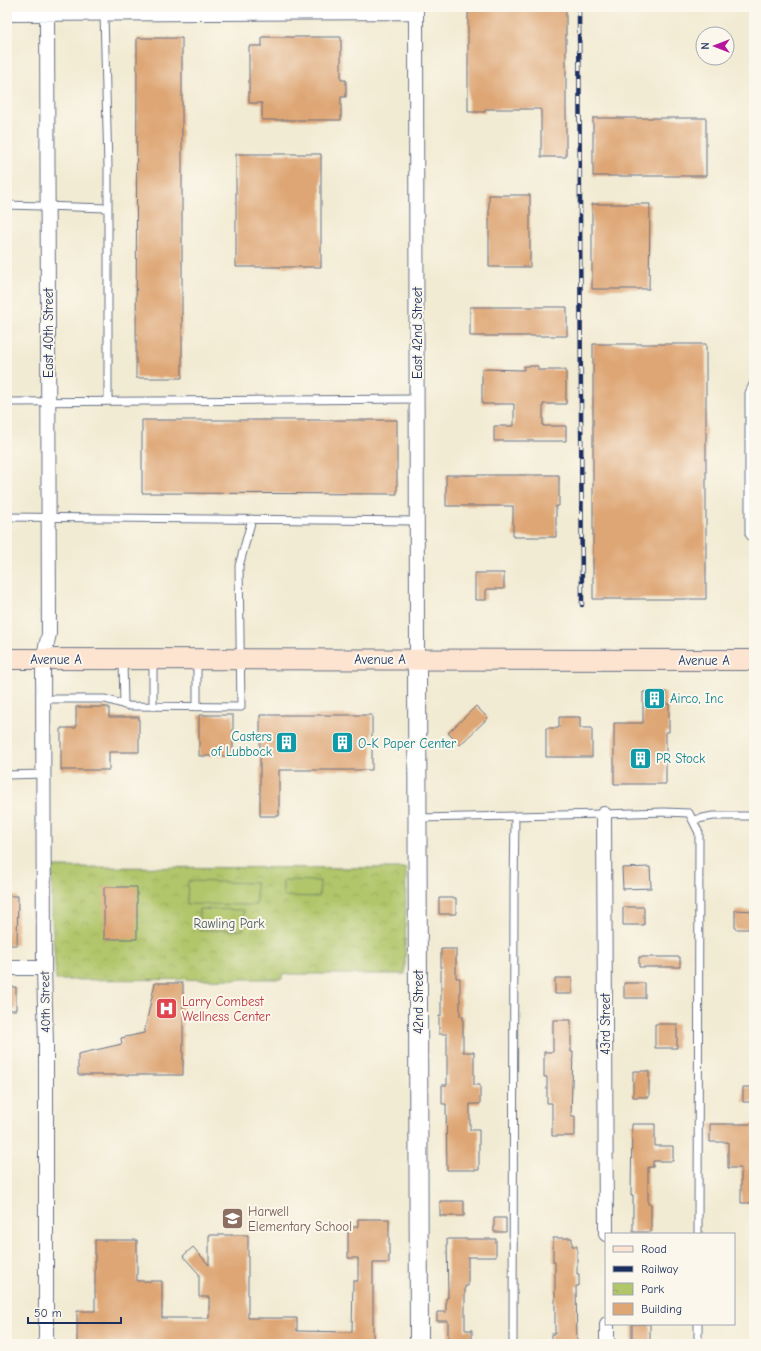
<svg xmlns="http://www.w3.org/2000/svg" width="761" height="1351" font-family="'Comic Neue',sans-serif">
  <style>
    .park { fill: url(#park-crowns); stroke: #667a64 }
    .pitch { fill: #b1c66b; stroke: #667a64 }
    .building { fill: #dea674 }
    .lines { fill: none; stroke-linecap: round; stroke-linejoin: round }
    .service-casing { stroke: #667187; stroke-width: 9 }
    .minor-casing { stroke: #667187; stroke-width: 16 }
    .tertiary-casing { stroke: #667187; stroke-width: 20 }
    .secondary-casing { stroke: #667187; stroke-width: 22 }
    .service { stroke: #fff; stroke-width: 7 }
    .minor { stroke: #fff; stroke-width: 14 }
    .tertiary { stroke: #fff; stroke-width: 18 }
    .secondary { stroke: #fde4d1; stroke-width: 20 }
    .rail-casing { stroke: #1b2f5e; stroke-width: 4.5 }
    .rail { stroke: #fbf7ec; stroke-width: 3; stroke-dasharray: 9; stroke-linecap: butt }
    .labels { text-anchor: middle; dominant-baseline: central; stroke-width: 4; stroke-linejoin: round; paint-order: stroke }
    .street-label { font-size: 13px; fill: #1b2f5e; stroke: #fbf7ec }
    .culture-label { font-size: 13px; fill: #0d838f; stroke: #fbf7ec; text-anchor: start }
    .park-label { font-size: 13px; fill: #485c62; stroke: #fbf7ec }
    .health-label { font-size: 13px; fill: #be3a42; stroke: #fbf7ec; text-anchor: start }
    .education-label { font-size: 13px; fill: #785e54; stroke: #fbf7ec; text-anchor: start }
  </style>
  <defs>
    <pattern id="park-crowns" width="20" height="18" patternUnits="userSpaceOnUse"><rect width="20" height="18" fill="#b1c66b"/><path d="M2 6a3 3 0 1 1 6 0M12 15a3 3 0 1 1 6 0" fill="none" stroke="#98aa5f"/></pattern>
  </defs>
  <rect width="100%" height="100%" fill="#fbf7ec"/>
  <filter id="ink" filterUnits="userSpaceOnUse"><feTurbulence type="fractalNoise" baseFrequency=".025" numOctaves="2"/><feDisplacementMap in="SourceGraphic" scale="8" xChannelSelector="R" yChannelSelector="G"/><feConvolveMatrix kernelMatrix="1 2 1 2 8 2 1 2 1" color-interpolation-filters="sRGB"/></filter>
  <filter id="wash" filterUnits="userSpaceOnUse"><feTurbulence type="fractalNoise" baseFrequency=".012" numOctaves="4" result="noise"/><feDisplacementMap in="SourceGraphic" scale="16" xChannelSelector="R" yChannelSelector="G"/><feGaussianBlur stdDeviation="0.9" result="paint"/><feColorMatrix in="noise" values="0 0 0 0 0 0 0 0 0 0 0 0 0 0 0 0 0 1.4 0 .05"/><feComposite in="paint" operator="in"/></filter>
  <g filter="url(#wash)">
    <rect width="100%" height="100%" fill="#f2ebd3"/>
    <path class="park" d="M52,867L406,868L405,974H282V979L56,980L52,918Z"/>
    <path class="pitch" d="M283,880L320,881L319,897L283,896Z
      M188,881L256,883V905L187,904Z
      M199,909L244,910L243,930H199Z"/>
    <g id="blocks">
      <path class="building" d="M468,7H566V157H541V109H485V112H468Z
        M262,37H341V80H346V97H341V120H262V103H249V46H262Z
        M137,38H182V378H136Z
        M593,118H706V176H593Z
        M236,154H321V267H236Z
        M489,195H530V267H489Z
        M592,204H650L649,289H592Z
        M470,307H567V336H470Z
        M593,344H706V599H593Z
        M524,366H538V370H566V404H543V426H566V441H494V426H514V404H482V369L524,370Z
        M142,420H397V494L142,493Z
        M446,475H559V506H556V537H513V506H446Z
        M475,573H504V589H486V600H475Z
        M643,692H666V704H669V732H666V784H614V723H643Z
        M476,706L488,718L460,745L448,733Z
        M76,707H109V717H139V752H109V770H61V728H76Z
        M199,715H233V756H199Z
        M260,715H372V770H279V816H260Z
        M559,717H580V728H592V757H546V728H559Z
        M650,867L651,888L623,889L622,868Z
        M104,887H137V939H104Z
        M7,896H18L17,945H7Z
        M439,898H456V914H439Z
        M623,907H644V925H623Z
        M735,910L754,911V929H735Z
        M441,949H456V978H460V1016H463V1052H474V1085H480V1104H470V1130H479V1170H447L446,1104H442V1085H447V1034H439V1016H441Z
        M639,957H680V967H639Z
        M555,978H572V994H555Z
        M155,983H183V1075H78V1054L122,1044L121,1038L144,1033Z
        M624,983H645V998H624Z
        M7,987H16V1010H7Z
        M553,1020H571V1052H573L571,1116H575V1136H552V1103H547V1077H544V1052H553Z
        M655,1024H677V1048H655Z
        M633,1071H649V1097H633Z
        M743,1087H754V1102H743Z
        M632,1124H655V1146H673V1161H653V1167H648V1204H651V1232H633V1195H631Z
        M710,1124H754V1203H741V1168H728V1142H710Z
        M440,1201H464V1216H440Z
        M494,1218H506V1232H494Z
        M358,1219H389V1263H373V1344H77V1311H95V1240H137V1281H162V1318H209V1297H199V1274L183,1256L193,1247L209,1265V1235H248V1318H297V1331L352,1332L353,1281H358V1258H348V1227H358Z
        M553,1238H572V1246H577V1274H579V1286H576L577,1344H551V1334H555V1262H553Z
        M447,1239H496V1257H468V1286H465V1330H472V1344H448V1321H437V1312H446V1298H448Z
        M632,1324H650V1344H632Z"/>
    </g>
  </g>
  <g filter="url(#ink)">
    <use href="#blocks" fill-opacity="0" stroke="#667187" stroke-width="1"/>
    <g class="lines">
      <defs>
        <path id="service" d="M104,14L108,167V401
          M7,205L108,208
          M754,382L749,393V534L754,541
          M7,402L417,399
          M7,517L417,521
          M123,661L124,705
          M153,661V706
          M197,661V707
          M43,699H105L129,706L241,707L239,566L252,519
          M7,775L44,774
          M419,818L604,814L664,812L689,813L699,833L698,1234
          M693,820L713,816H754
          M513,1344L514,886L515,816
          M698,1344V1324"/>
        <path id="minor" d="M416,7L417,659
          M7,14L416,12
          M604,814L606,1234
          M7,968H44
          M607,1324V1344
          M46,1344V1045L44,968L43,659L49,634L47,7"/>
        <path id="tertiary" d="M417,659L419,1344"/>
        <path id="secondary" d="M7,659L754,660"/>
      </defs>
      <use href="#service" class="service-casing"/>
      <use href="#minor" class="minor-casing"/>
      <use href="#tertiary" class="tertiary-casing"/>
      <use href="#secondary" class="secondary-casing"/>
      <use href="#service" class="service"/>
      <use href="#minor" class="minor"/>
      <use href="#tertiary" class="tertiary"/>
      <use href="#secondary" class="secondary"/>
      <defs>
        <path id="rail" d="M579,7L582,605"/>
      </defs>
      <use href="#rail" class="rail-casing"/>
      <use href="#rail" class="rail"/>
    </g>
  </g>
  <defs>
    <symbol id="building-square" viewBox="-11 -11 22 22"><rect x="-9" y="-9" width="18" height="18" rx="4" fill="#0f9aa8" stroke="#fbf7ec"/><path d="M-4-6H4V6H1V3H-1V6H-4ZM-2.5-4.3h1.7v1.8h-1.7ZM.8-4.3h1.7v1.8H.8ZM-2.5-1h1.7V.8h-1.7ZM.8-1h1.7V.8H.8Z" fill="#fff"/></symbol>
    <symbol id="hospital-square" viewBox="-11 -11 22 22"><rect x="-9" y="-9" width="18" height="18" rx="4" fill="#e0444e" stroke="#fbf7ec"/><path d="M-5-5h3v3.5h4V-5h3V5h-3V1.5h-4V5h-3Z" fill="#fff"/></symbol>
    <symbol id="school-square" viewBox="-11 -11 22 22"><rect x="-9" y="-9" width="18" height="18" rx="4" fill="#8d6e63" stroke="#fbf7ec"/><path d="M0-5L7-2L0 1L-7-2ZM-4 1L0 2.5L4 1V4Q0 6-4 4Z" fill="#fff"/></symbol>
  </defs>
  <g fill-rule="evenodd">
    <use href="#building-square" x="642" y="686" width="25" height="25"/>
    <use href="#building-square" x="274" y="730" width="25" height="25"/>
    <use href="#building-square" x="330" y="730" width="25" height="25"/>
    <use href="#building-square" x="628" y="746" width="25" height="25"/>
    <use href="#hospital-square" x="154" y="996" width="25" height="25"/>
    <use href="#school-square" x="220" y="1206" width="25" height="25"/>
  </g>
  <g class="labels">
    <g class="street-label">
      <text transform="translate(48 333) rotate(-90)">East 40th Street</text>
      <text transform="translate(417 333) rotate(-90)">East 42nd Street</text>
      <text x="56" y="659">Avenue A</text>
      <text x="380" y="659">Avenue A</text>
      <text x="704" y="660">Avenue A</text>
      <text transform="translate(45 1002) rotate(-91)">40th Street</text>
      <text transform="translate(418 1002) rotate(-90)">42nd Street</text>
      <text transform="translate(605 1024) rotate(-90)">43rd Street</text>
    </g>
    <g class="culture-label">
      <text x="670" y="698">Airco, Inc</text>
      <text x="272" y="736" text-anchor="end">Casters<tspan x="272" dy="15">of Lubbock</tspan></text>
      <text x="358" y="743">O-K Paper Center</text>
      <text x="656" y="758">PR Stock</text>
    </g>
    <g class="park-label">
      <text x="229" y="923">Rawling Park</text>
    </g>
    <g class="health-label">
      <text x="182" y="1001">Larry Combest<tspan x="182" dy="15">Wellness Center</tspan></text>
    </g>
    <g class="education-label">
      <text x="248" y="1211">Harwell<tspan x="248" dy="15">Elementary School</tspan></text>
    </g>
  </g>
  <rect width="761" height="1351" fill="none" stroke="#fbf7ec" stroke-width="24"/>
  <rect x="605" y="1233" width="130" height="92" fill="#fbf7ec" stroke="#a1a7b3"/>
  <rect x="613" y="1246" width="20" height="6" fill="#fde4d1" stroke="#a1a7b3"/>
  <text x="641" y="1253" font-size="12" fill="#1b2f5e">Road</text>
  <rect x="613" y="1266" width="20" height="6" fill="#1b2f5e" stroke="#a1a7b3"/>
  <text x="641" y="1273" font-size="12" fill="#1b2f5e">Railway</text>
  <rect x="613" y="1283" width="20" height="12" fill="url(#park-crowns)" stroke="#a1a7b3"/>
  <text x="641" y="1293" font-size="12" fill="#1b2f5e">Park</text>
  <rect x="613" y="1303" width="20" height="12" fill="#dea674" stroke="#a1a7b3"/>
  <text x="641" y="1313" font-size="12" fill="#1b2f5e">Building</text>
  <g transform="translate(715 46) rotate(270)"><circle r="19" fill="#fbf7ec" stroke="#a1a7b3"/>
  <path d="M0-3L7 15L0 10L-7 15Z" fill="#b5179e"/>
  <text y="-6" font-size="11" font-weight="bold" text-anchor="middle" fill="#1b2f5e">N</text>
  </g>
  <path d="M28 1317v6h93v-6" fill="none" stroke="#1b2f5e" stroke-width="2"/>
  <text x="34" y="1317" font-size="12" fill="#1b2f5e" stroke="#fbf7ec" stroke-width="3" paint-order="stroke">50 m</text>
</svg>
